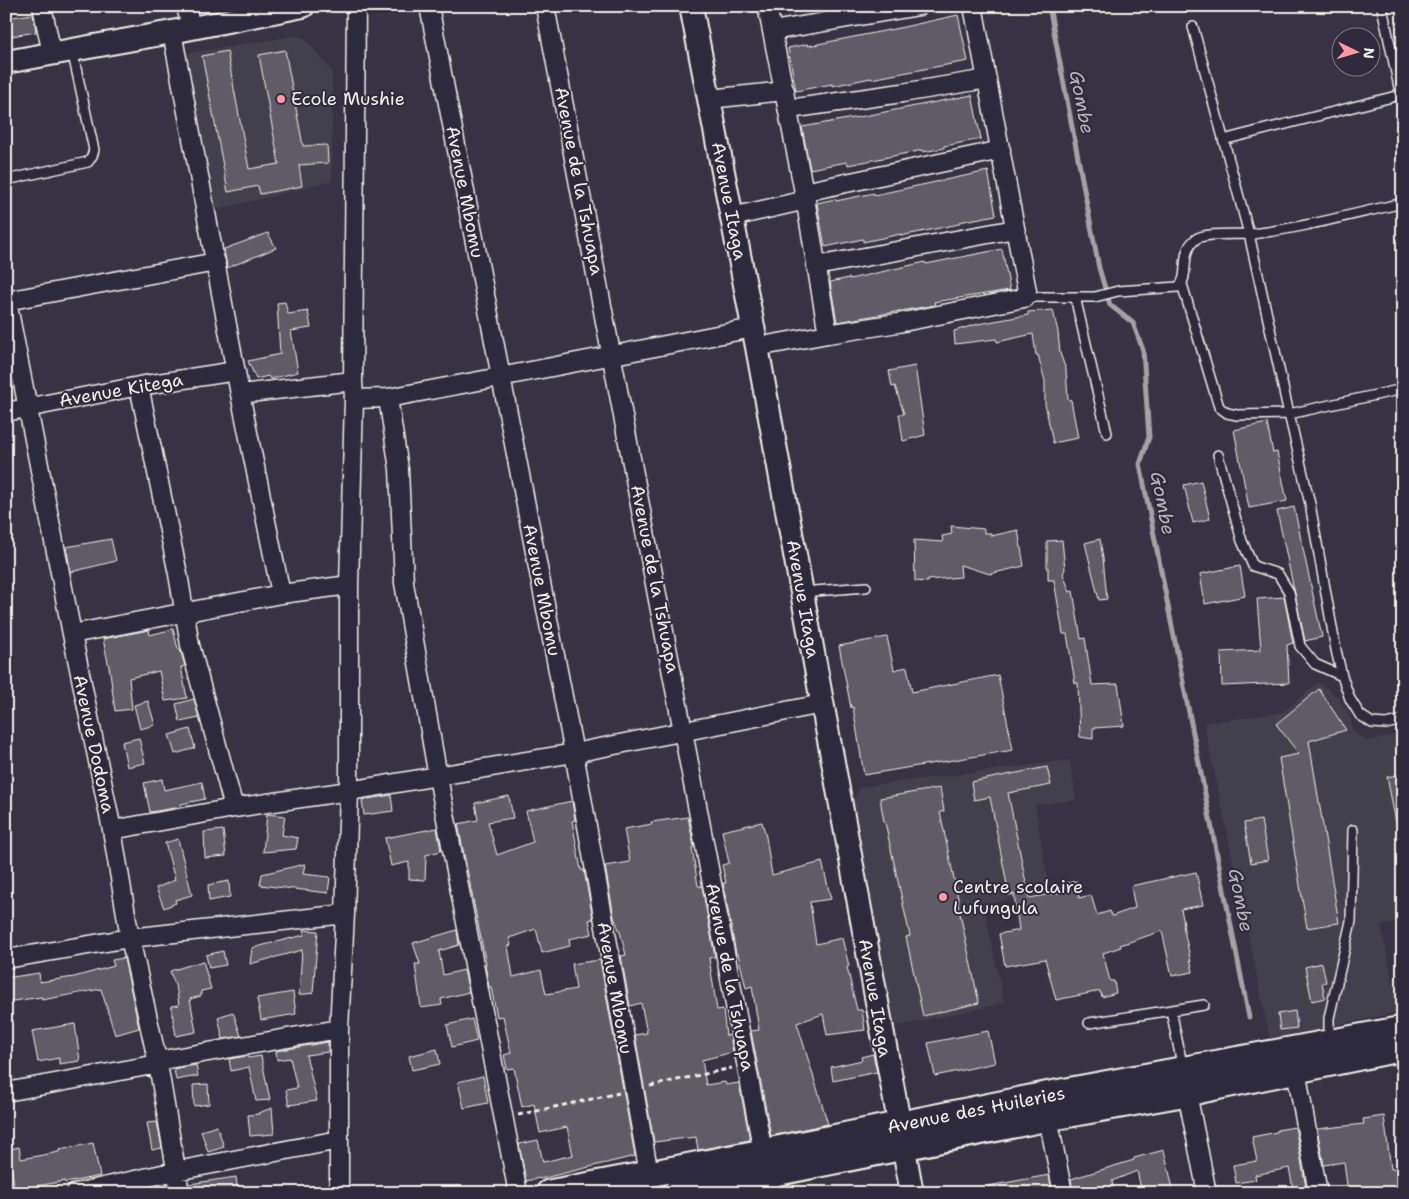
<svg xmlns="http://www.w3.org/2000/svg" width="1409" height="1199" font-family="'Shantell Sans',sans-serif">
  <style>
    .built { fill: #433f4e }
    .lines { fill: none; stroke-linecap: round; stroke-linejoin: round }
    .stream { stroke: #a6a2a4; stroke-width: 5 }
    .building { fill: #5f5c67; stroke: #f4f1e8 }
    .service-casing { stroke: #f4f1e8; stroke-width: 12 }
    .minor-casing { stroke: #f4f1e8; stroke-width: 21 }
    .tertiary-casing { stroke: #f4f1e8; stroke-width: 26 }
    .secondary-casing { stroke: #f4f1e8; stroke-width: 29 }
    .path { stroke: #f4f1e8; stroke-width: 3; stroke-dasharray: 5 4; stroke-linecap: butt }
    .service { stroke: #2f2a3d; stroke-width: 9 }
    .minor { stroke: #2f2a3d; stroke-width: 18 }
    .tertiary { stroke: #2f2a3d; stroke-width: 22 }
    .secondary { stroke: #2f2a3d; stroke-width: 25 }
    .poi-dot { fill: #ff9aa2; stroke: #2f2a3d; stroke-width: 2 }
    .labels { text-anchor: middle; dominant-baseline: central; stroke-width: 4; stroke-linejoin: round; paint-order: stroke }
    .poi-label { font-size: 18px; fill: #f4f1e8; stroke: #2f2a3d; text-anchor: start }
    .street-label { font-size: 18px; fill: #f4f1e8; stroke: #2f2a3d }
    .water-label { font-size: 19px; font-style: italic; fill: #bab6b5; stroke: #2f2a3d }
  </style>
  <rect width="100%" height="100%" fill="#373244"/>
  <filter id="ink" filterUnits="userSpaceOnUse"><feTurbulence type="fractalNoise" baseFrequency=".02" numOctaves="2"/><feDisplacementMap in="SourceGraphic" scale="10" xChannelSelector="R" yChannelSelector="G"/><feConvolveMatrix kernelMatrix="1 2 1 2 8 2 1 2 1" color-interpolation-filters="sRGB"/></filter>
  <g filter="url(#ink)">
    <path class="built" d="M294,36L304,38L332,71V181L211,211L183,54Z
      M1319,682L1338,697L1349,714L1353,731L1367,741L1403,733V920L1381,926L1399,1012L1270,1039L1204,723L1283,712Z
      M1070,760L1076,800L1035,805L1049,888L984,906L1004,1003L894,1027L853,801L859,787Z"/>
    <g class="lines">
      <path class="stream" d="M1049,6L1099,268L1110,305L1133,323L1143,350L1149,437L1140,464L1249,1017"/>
    </g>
    <path class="building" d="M33,14L36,32L6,37V18Z
      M958,15L968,61L908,72L871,79V78L832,86V84L796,91L788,48L808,44V46L899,28Z
      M285,50L303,146L327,145L328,163L299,165L302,186L260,194L258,186L228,192L202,56L227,51L249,169L279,164L259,55Z
      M972,95L981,139L944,146V148L923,152V150L848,165L847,162L810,169L802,127L859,117Z
      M988,171L996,215L959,222V224L901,236V234L863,242V239L825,247L817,203L835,199L836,201L874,193V195Z
      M268,233L276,248L227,268L224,249Z
      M1002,249L1010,290L934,302L935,305L837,322L830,282L849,278L850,279L925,262L926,264Z
      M285,302L288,314L308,311L311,328L291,331L298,372L270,379L268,376L256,379L248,361L280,354L277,303Z
      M1053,310L1058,332L1060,353L1066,370L1068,399L1071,400L1078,438L1053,443L1045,404V381L1038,355H1036L1033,334L997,342L996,339L955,344L954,331L978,324L1028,315V312Z
      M915,366L925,435L903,441L899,414H904L895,386L892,387L889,371Z
      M1267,423L1273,453L1277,452L1287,501L1249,508L1234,430Z
      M1201,481L1210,519L1193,523L1184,485Z
      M1294,507L1322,637L1305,641L1277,511Z
      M951,526L984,529V533H991V536L1018,530L1024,566L990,574L960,565L961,577L928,580V582L915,581L914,540L943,542L942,536L952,534Z
      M111,539L116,561L71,572L66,547Z
      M1100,539L1103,558L1107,599L1099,600L1085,543Z
      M1062,540L1065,569L1063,574L1070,592L1073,591L1081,639L1085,638L1092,685L1118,684L1124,726L1093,728V739L1080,737L1078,683H1075L1067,634H1063L1054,580H1048V567H1047V541Z
      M1240,566L1245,596L1205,604L1200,574Z
      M1284,597L1293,643L1287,645L1289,683L1222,686L1221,652L1261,650L1257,599Z
      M173,629L178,649H180L185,666L181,667L187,698L165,701L159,671L129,678L132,709L115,711L110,672L103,639L149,630L150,635Z
      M887,637L894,670L907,667L912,692L998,675L1013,750L864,775L853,707L851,708L839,646Z
      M1319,689L1346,730L1309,741L1339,923L1307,928L1279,758L1299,754L1276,724Z
      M194,699L199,718L180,722L176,704Z
      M148,701L155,725L140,729L134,705Z
      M190,729L195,748L175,754L169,735Z
      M139,738L145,763L127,767L122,742Z
      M1047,767L1051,785L1008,793L1029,898L1063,892L1062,884L1077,881L1079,898L1091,895L1097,915L1110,911L1112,916L1135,908L1131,886L1196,872L1203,905L1181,909L1184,924L1183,925L1193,972L1172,976L1162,931L1120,945L1121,947L1103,953L1110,981H1114L1116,993L1102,997L1100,991L1056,1000L1045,959L1005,966L999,934L1019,930L1014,894L1009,895L990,797L974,800L971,782Z
      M1403,774V822H1396L1387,777Z
      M162,779L164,790L202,782L205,799L181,804V807L150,812L144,783Z
      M940,788L944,811L940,812L959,903L958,904L979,1003L923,1016L906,937L910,936L885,822H884L880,798Z
      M391,795L393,811L364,815L362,800Z
      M509,796L513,818L488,822L497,855L533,842L526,811L572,801L575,820L572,821L581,870H584L593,919L589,920L592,934L569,939L570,946L542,953L536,929L509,938L511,945L508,946L513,977L541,970L546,994L576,989L572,964L600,960L635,1156L540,1179L539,1178L526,1181L519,1144L538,1140L543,1162L573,1155L567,1127L540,1133L534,1104L522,1107L514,1068L507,1069L504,1055L511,1053L503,1016L497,1017L491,987H489L485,965L486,964L458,824L478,820L475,803Z
      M267,814L285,816L282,835L298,838L296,849L263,852Z
      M688,817L694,847L692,848L698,886H702L715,957L709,958L717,1010L723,1009L726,1036L730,1035L733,1052L702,1060L706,1085L725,1082L726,1085L739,1083L750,1140L698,1150L696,1137L654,1142L635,1035L647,1033L641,1003L630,1006L621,956L626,955L620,932L614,917L605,866L630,862L624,829L652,824L651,822Z
      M1261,820L1268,860L1251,863L1244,823Z
      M762,822L766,837L772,875L822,862L831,899L810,902L816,944L842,938L849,966L847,967L857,1010H862L865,1030L827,1035L823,1014L797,1023L828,1124L771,1136L751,1031L759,1030L752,986L746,988L738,954H736L723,883H726L722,865L729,863L722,831Z
      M437,828L441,851L426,855L425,880L409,879V862L391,866L385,838Z
      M223,830L226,856L205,858L204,832Z
      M178,839L192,895L175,900L176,903L164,908L156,888L175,880L165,843Z
      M305,864L303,874L330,877L328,893L260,885L262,874Z
      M229,881L230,897L209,901L208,885Z
      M304,930L318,931L313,993L299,995L302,950L250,964L252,948L304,935Z
      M457,930L459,945L439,951L443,975L464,970L469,992L441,999L442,1005L421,1008L415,964H420L413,943Z
      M223,951L226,965L209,968L206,955Z
      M124,958L139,1028L115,1035L101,989L42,1000V997L6,1002V978L39,973L40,982L74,977L114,966L112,960Z
      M203,961L211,989L201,991V996L190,999L196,1032L176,1036L171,1006L179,1005L177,991L170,971Z
      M1322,963L1326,982L1322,983L1325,998L1312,1001L1305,967Z
      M293,992L296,1014L261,1020L257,998Z
      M1295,1011L1297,1028L1280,1030L1278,1014Z
      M233,1012L241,1036L223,1039L218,1017Z
      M472,1019L477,1041L452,1047L447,1025Z
      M75,1024L80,1061L59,1064V1058L38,1062L32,1031Z
      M988,1031L995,1063L935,1076L928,1043Z
      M328,1042V1052L306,1055L317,1101L289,1105L286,1090L297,1088L290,1058L277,1060L276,1051Z
      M437,1049L440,1064L412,1070L409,1056Z
      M873,1054L877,1072L833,1081L831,1067L862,1060L861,1057Z
      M247,1056L248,1058L261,1056L270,1100L256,1101L249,1067L231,1071L229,1059Z
      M196,1065L198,1076L176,1080L174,1069Z
      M483,1076L488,1103L464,1108L458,1082Z
      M208,1084L209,1104L194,1106L193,1085Z
      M272,1108L274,1134L250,1136L248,1115L259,1114L258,1113Z
      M1384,1116L1391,1169L1403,1167V1193H1348L1344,1162L1324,1165L1317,1129L1364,1124L1363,1119Z
      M157,1122L162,1148L152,1150L147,1123Z
      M217,1126L224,1147L208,1152L201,1131Z
      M1295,1127L1307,1193H1294L1289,1168L1255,1175L1256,1180L1236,1183L1233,1165L1257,1161L1252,1137L1277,1132V1130Z
      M93,1143L100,1176L65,1183V1181L15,1190L11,1167L6,1168V1150L19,1147L21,1159L59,1152V1150Z
      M1164,1150L1174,1193H1142L1137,1171L1112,1181L1114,1193H1073L1071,1179L1134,1160V1158Z
      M1049,1175L1052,1193H989L988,1186Z
      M236,1177L238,1193H190L189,1184Z"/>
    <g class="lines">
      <defs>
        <path id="service" d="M1382,7L1403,106
          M1193,27L1249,234L1289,414L1310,504L1336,650L1342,676L1350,699L1360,715L1372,723L1386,724L1403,720
          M1223,140L1400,95
          M6,180L88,162L92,156L94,150L72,50
          M1182,284L1219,407L1227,413L1237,415L1289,414L1403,389
          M1075,297L1107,433
          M1024,298L1036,297H1095L1118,291L1178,287C1191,278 1178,252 1196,239C1205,232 1239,235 1252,234C1303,228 1353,214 1403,203
          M1218,455L1242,541L1253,566L1278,574L1289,592L1300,646L1315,664L1342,676
          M802,592L866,587
          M1171,1010L1183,1069
          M1089,1023L1204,1005
          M1329,1040V1018L1351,921L1353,830"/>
        <path id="minor" d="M42,6L52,54
          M186,6L191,28
          M429,6L574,753L649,1174
          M545,6L763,1152
          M767,6L804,192L828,334
          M772,31L919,6
          M172,32L240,394L281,594
          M709,99L785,91
          M789,109L902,93L987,79
          M804,192L1001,150
          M732,217L806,200
          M816,266L1015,229
          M6,296L72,634L112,830L130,938L158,1064L180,1193
          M6,301L216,262
          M757,347L828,334L898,323L1024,298L1027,291L973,6
          M139,386L178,574L190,645L234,808
          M240,394L353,381
          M388,398L399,469L404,583L438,777L518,1193
          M354,399L388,398L500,377L753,328
          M6,412L139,386L236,371
          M72,634L281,594L349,585
          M112,830L234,808L349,791L574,753L822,704
          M6,959L130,938L345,914
          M157,1061L339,1029
          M1296,1070L1318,1193
          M1185,1083L1207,1193
          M6,1092L158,1064
          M1048,1118L1063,1193
          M768,1173L771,1193
          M76,1193L176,1171L339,1140
          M339,1193V1029L345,914L349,791V585L354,399L353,381L356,6"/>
        <path id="tertiary" d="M691,6L757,347L912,1193
          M6,62L172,32L303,6"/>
        <path id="secondary" d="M549,1193L763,1152L1045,1095L1403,1029
          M676,1193L1048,1118L1187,1093L1403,1048"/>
      </defs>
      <use href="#service" class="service-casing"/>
      <use href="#minor" class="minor-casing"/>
      <use href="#tertiary" class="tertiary-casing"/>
      <use href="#secondary" class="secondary-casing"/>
      <path class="path" d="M650,1086L732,1068
        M518,1115L619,1093"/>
      <use href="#service" class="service"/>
      <use href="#minor" class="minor"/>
      <use href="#tertiary" class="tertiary"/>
      <use href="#secondary" class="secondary"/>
    </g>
  </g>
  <g class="poi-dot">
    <circle cx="281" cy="99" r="5"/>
    <circle cx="943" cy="897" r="5"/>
  </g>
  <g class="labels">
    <g class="poi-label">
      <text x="291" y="99">Ecole Mushie</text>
      <text x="953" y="887">Centre scolaire<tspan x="953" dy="21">Lufungula</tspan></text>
    </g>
    <g class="street-label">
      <text transform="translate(579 181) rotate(79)">Avenue de la Tshuapa</text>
      <text transform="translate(465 192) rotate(79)">Avenue Mbomu</text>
      <text transform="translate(729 201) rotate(79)">Avenue Itaga</text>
      <text transform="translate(121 390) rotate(-10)">Avenue Kitega</text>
      <text transform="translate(655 579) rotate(79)">Avenue de la Tshuapa</text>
      <text transform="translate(542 590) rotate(79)">Avenue Mbomu</text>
      <text transform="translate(803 599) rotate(80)">Avenue Itaga</text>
      <text transform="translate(94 744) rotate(78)">Avenue Dodoma</text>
      <text transform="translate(730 977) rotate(79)">Avenue de la Tshuapa</text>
      <text transform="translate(615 988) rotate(80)">Avenue Mbomu</text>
      <text transform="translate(875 998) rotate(80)">Avenue Itaga</text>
      <text transform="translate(976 1110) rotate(-11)">Avenue des Huileries</text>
    </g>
    <g class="water-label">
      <text transform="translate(1082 102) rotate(79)">Gombe</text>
      <text transform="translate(1163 503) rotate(79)">Gombe</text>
      <text transform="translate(1241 900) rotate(79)">Gombe</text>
    </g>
  </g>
  <rect width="1409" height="1199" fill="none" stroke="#2f2a3d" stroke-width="25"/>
  <rect x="12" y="12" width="1384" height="1174" fill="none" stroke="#f4f1e8" stroke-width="2" filter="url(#ink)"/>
  <g transform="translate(1356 52) rotate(95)"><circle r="24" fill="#2f2a3d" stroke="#7e7a81"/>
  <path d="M0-4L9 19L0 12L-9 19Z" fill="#ff9aa2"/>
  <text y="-8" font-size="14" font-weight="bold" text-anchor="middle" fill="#f4f1e8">N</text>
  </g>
</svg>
